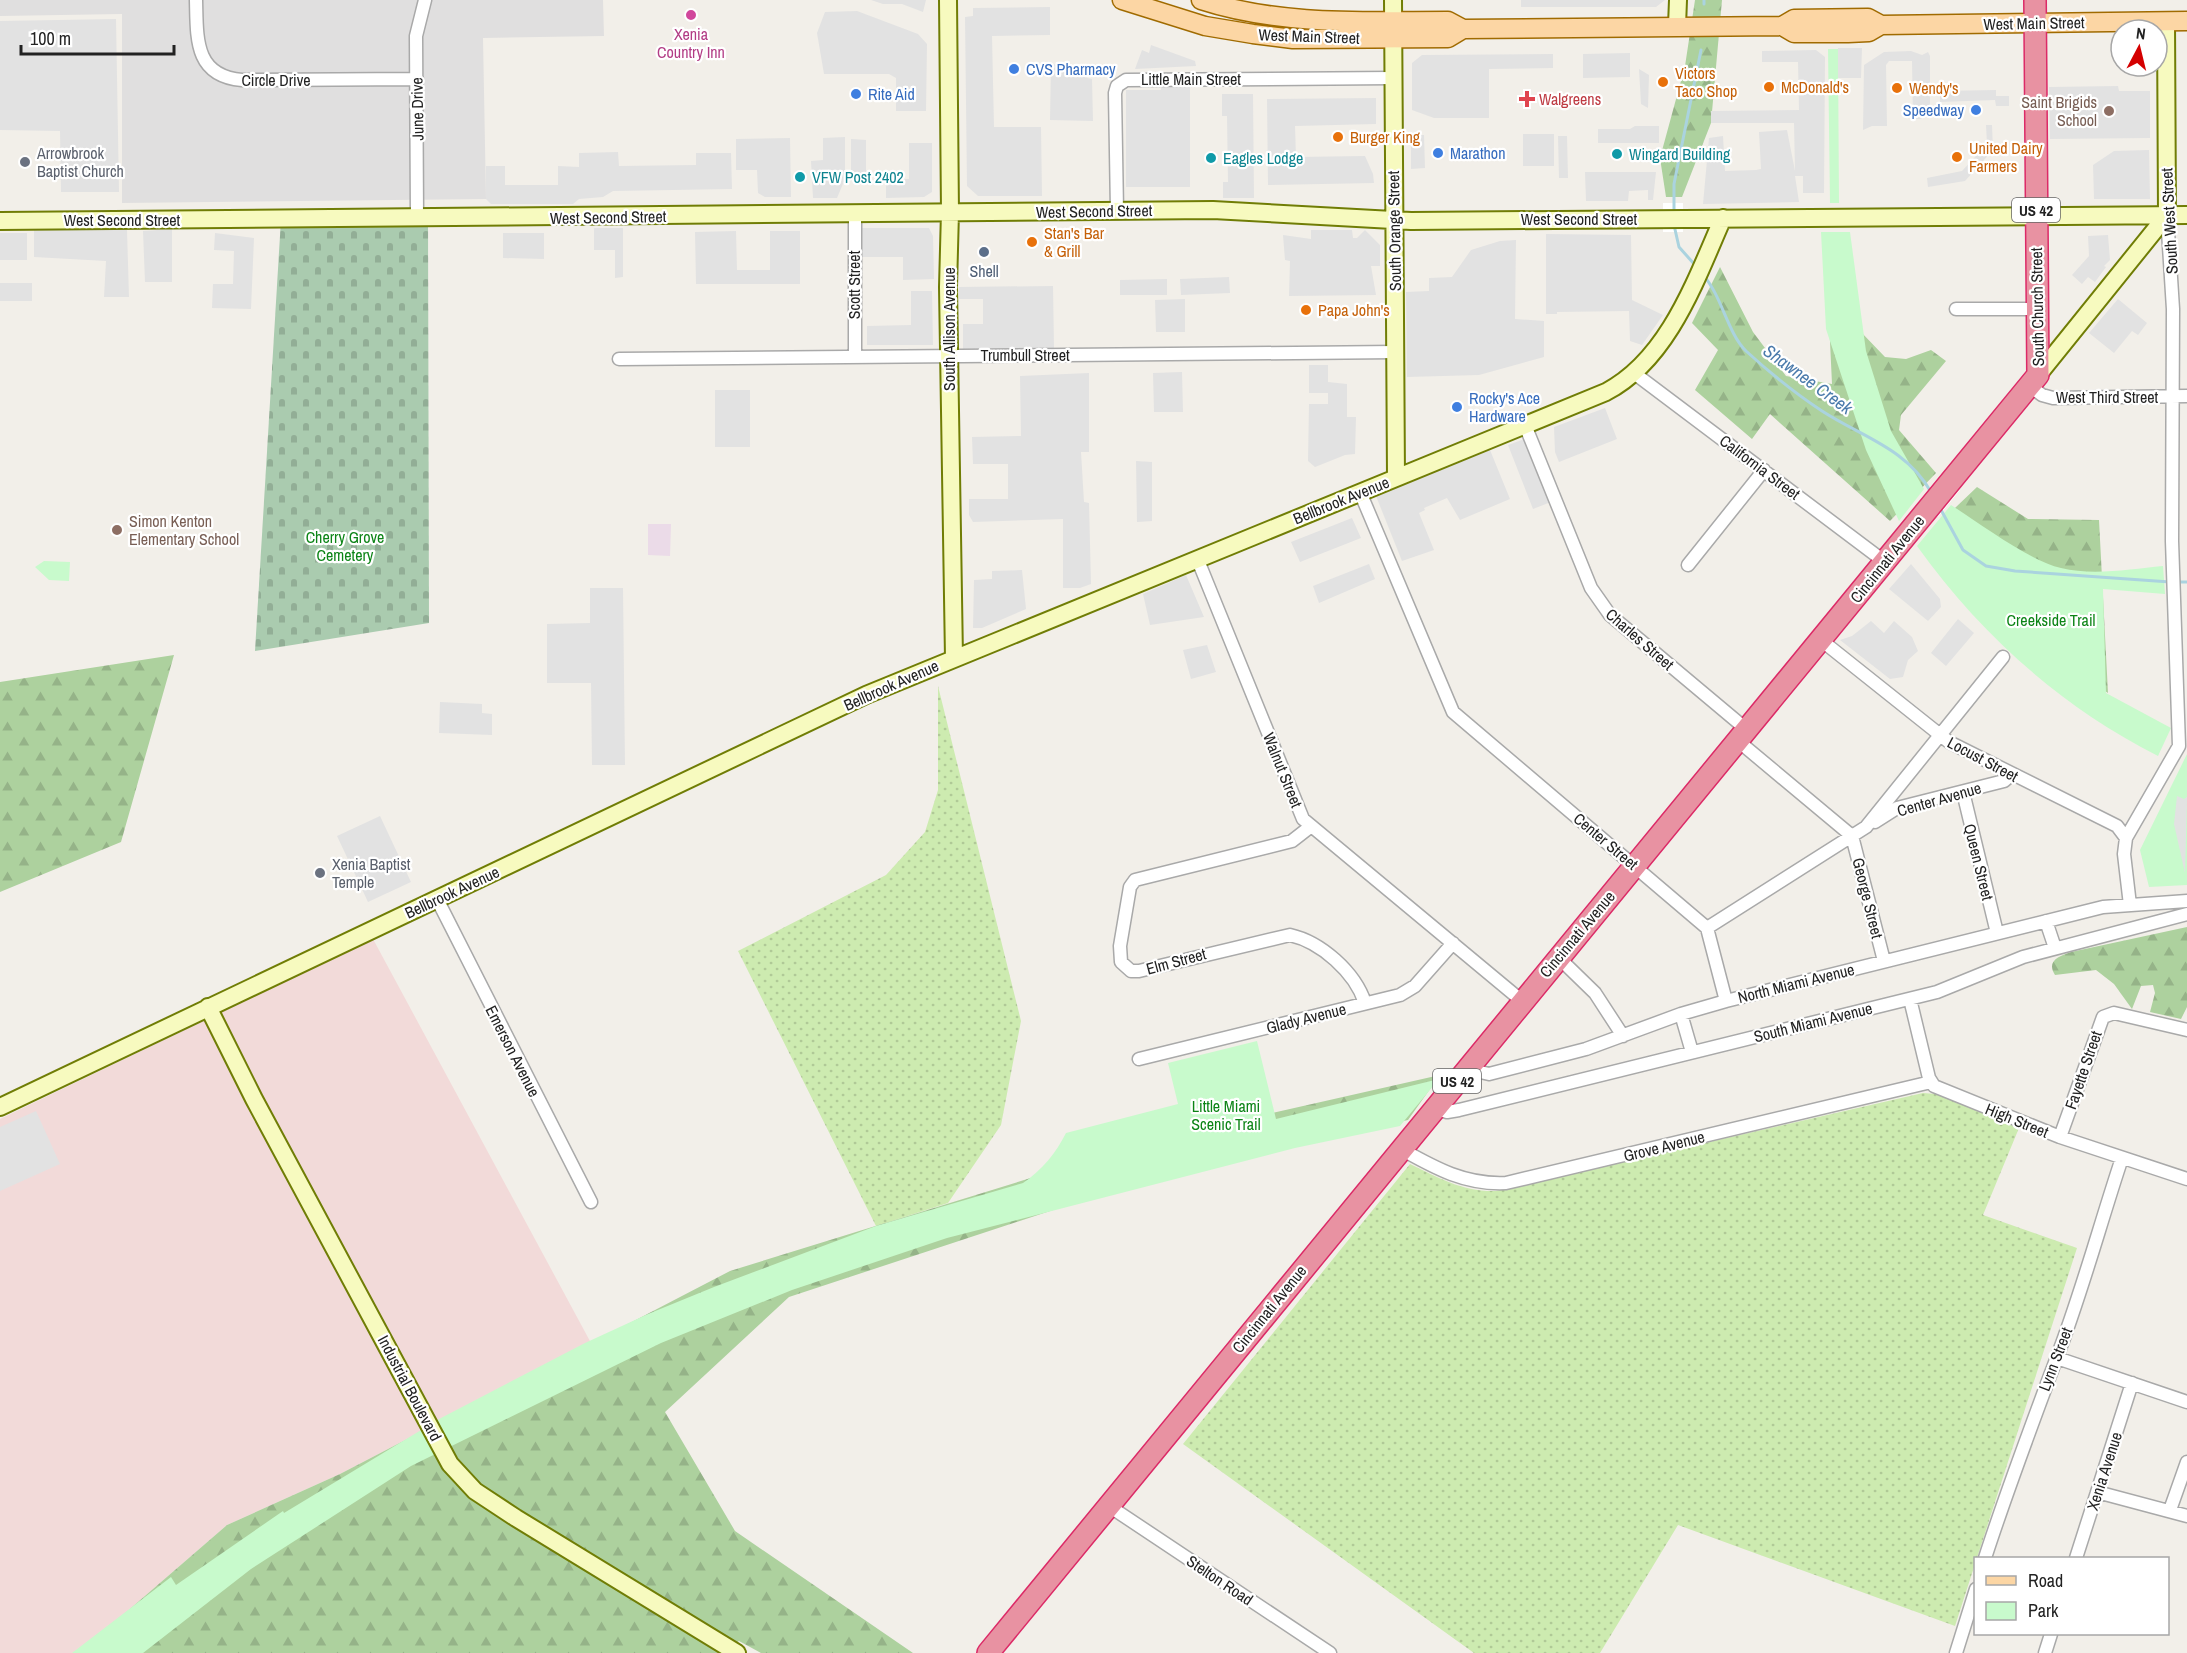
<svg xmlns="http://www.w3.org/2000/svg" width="2187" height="1653" font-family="'Archivo Narrow',sans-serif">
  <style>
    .residential { fill: #e0dfdf }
    .commercial { fill: #f2dad9 }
    .industrial { fill: #ebdbe8 }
    .grass { fill: url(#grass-dots) }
    .forest { fill: url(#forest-firs) }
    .cemetery { fill: url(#cemetery-stones) }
    .park { fill: #c8facc }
    .parking { fill: #e2e2e2 }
    .pier { fill: #fff }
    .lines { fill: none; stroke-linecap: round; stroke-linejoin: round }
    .stream { stroke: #aad3df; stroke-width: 3 }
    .street-casing { stroke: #a9a9a9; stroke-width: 15 }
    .secondary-casing { stroke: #707d05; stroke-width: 20 }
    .primary-casing { stroke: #a06b00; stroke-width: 21 }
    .highway-casing { stroke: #dc2a67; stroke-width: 24 }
    .street { stroke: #fff; stroke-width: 12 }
    .secondary { stroke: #f7fabf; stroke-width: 16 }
    .primary { stroke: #fcd6a4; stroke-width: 18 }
    .highway { stroke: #e892a2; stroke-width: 21 }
    .hotel-dot { fill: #d1479c; stroke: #fff; stroke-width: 2 }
    .shop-dot { fill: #3f7fe0; stroke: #fff; stroke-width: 2 }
    .food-dot { fill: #e8710a; stroke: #fff; stroke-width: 2 }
    .health-dot { fill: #e0444e; stroke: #fff; stroke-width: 2 }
    .education-dot { fill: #8d6e63; stroke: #fff; stroke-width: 2 }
    .culture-dot { fill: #0f9aa8; stroke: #fff; stroke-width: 2 }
    .worship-dot { fill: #6b7280; stroke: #fff; stroke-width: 2 }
    .service-dot { fill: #5c6f8a; stroke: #fff; stroke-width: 2 }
    .labels { text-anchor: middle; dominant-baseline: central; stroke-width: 4.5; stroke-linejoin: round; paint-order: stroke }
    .shield { fill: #fff; stroke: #646464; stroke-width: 1.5 }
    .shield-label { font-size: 15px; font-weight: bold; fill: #222 }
    .street-label { font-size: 16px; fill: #222; stroke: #fff }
    .hotel-label { font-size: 16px; fill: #b23c85; stroke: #fff }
    .shop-label { font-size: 16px; fill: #366cbe; stroke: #fff; text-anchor: start }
    .food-label { font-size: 16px; fill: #c56008; stroke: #fff; text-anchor: start }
    .health-label { font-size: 16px; fill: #be3a42; stroke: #fff; text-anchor: start }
    .education-label { font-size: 16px; fill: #785e54; stroke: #fff; text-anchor: end }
    .worship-label { font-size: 16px; fill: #5b616d; stroke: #fff; text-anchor: start }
    .culture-label { font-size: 16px; fill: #0d838f; stroke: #fff; text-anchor: start }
    .service-label { font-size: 16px; fill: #4e5e75; stroke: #fff }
    .park-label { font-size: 16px; fill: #0c8416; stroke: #fff }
    .water-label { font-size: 18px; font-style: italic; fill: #4a7aab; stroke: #fff }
  </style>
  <defs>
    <pattern id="grass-dots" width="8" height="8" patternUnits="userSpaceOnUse" patternTransform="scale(1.5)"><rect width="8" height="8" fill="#cdebb0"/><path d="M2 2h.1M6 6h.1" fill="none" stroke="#b0c997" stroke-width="1.8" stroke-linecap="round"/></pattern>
    <pattern id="forest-firs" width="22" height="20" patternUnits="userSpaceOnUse" patternTransform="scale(1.5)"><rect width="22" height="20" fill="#add19e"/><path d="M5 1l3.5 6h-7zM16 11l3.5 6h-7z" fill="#95b388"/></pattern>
    <pattern id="cemetery-stones" width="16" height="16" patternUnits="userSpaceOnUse" patternTransform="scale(1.5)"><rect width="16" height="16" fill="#aacbaf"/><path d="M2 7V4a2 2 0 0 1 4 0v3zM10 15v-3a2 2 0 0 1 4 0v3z" fill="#92ae96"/></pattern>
  </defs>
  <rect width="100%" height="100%" fill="#f2efe9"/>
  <path class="residential" d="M0,0H603L604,36L483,38L486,199L122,203V14L0,16Z"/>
  <path class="commercial" d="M373,939L591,1343L340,1474L227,1525L79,1653H0V1119Z"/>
  <path class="industrial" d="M648,524H671L670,556L648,555Z"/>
  <path class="grass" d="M938,686L1021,1021L1001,1125L948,1203L876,1226L738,951L886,875L925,832L938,790Z
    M1923,1093L1936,1094L2019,1128L1983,1215L2077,1248L1955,1626L1678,1525L1600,1653H1474L1183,1444L1410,1164C1439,1178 1463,1192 1496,1191Z"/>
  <path class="forest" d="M1695,0H1722L1711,123L1682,197H1666L1660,158L1685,66Z
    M1825,235L1860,331L1885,357L1906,359L1931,350L1946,361L1901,415L1899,430L1936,473L1890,521L1770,414L1752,439L1695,390L1718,350L1692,323L1720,267L1753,332L1786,376L1832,384Z
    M1977,487L2028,519L2099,520L2108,693L2026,638L1934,528Z
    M174,655L121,842L0,892V682Z
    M2187,927V1007L2181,1019L2150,1012L2155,993L2153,985L2141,986L2132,1009L2114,984L2096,970L2055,975C2046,961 2059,956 2071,952Z
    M1440,1075L1408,1120L1159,1175L789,1297L665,1412L735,1531L913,1653H761L739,1641L722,1653H79L227,1525L340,1474L730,1271L1157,1139Z"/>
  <path class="cemetery" d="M428,218L429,623L255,651L281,219Z"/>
  <path class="park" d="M1828,49H1838L1839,203H1830Z
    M1821,232H1850L1866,351L1891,431L1924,489L1899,521L1866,450L1826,329Z
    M1951,505C1981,524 2028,560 2061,568C2093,576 2131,569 2163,566L2165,594L2103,589L2106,693L2171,728L2158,756C2060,706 1981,635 1917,546Z
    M44,561L70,562L69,581L49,580L35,567Z
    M2187,754V885L2149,887L2140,850Z
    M1257,1041L1276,1119L1439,1079L1400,1126L1295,1148L947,1238L792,1290L661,1343L411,1466L251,1569L143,1653H72L171,1577L176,1585L283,1511L284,1513L441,1418L585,1343L648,1314L714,1287L876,1226L1023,1183C1042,1170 1056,1153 1066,1133L1178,1104L1168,1063Z"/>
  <path class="parking" d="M871,0H926L923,12L902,4H883Z
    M1521,0H1665L1656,7H1521Z
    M1050,7V35L992,36L994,127H1041L1042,196H978L967,186L965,17L973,16V8Z
    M857,11L918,34L927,44L926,111H896V78L889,74H824L817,33L825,12Z
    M116,19L119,192H61L60,131L0,130V21Z
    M1151,45L1195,61L1196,66L1135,69L1142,50L1149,53Z
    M1838,48H1862L1861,78H1838Z
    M1816,50L1825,57L1824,193H1803V176H1795L1799,202L1703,204L1709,138L1723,136L1725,171L1756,170L1761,169L1759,132L1787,130L1795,171L1794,123H1711V111L1799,110L1798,62H1762V51Z
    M1911,51L1922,55L1928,52L1930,56V114L1920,119H1913L1912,61H1889L1886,65L1887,126H1872L1863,130L1864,65L1884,52Z
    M1630,53V77L1583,78V54Z
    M1553,54V68L1489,69V118H1434L1412,110V63L1422,55Z
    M1051,64L1087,68V78L1092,79L1093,121L1050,120Z
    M1639,69L1649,75L1648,108L1641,104Z
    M1161,85H1190V187H1126V90H1161Z
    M2118,86L2119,91H2150V138L2050,139L2049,87Z
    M1996,90V96H2009V106H1996L1995,100L1940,102V91Z
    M1222,94H1253L1254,198H1223V182H1228L1227,116H1222Z
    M1376,98V124L1295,126L1296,157L1365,156L1373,174L1374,183L1268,185L1267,99Z
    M1986,125H1992L1993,150L1965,181L1928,187L1927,178L1962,171L1987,144Z
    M1635,126H1659V143H1598V129H1630Z
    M1523,134H1554V166H1523Z
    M1411,135H1424L1425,168L1411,169Z
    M1558,136H1567L1568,178H1559Z
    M845,137V179L837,198H813L811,161L823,160V138Z
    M790,138L791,197H765L758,193L757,170H736V139Z
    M851,139L866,140V178H851Z
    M909,143H932V192L924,197L886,198V179H909Z
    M2149,150L2150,199H2094L2093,165L2114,151Z
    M618,152L619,166L696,165V153H731L732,189L613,191L603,197L579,199L573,204H491L486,199V166H505V185H558V166L579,167V153Z
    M1585,172H1656L1653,200H1648V190L1629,191L1628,201H1586Z
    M594,228H623V277L615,278V250H594Z
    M862,228H929L933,236L934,279L903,280V257H862Z
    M172,229V282H145L143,231Z
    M34,230H127L129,297H104L106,261L34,257Z
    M1311,230H1352L1353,238H1357L1365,230L1380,245V266H1371L1376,295L1289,296L1290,261L1285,260L1283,235L1311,239Z
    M736,231L737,270H770V231H800V284H696L695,232Z
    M0,233H27V260H0Z
    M215,233L254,238L251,309L212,308L213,284H233L234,251L214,250Z
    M503,233H544V259L503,258Z
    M1546,234L1631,235L1632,300L1663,315L1642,345L1630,341L1629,311L1557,312V314H1546Z
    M2108,235L2110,260L2104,266L2106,267L2095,282L2088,277L2082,284L2072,275L2089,256L2088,236Z
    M1516,240L1515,319L1544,321V357L1479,375L1407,377L1406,292L1429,291V278L1452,277L1471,250L1500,241Z
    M1229,277L1230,293L1181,295L1180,279Z
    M1167,279V295H1120V280Z
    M0,283H32V301H0Z
    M1053,286L1054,348L963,349V324H983V299H959V287Z
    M911,291H932L933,345H867V326L911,325Z
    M1185,299V332H1156L1155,300Z
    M2118,299L2147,323L2138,335L2132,331L2114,353L2089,333Z
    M1309,365H1328V382L1347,384V417H1356L1355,454L1345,455L1315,467L1308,461L1309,404H1328V393H1309Z
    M1182,372L1183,412H1154L1153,373Z
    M1089,373V452H1081L1084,502L1089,503L1091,584L1080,588H1063V519L973,522L969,515V499H1008V464H973L972,437L1021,436L1020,376Z
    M715,390H750V447H715Z
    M1605,408L1617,439L1559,462L1555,452L1554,427Z
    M1530,437L1556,500L1533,509L1508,445Z
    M1490,450L1510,499L1460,520L1447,498L1424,508L1425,510L1419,513L1434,550L1402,561L1376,496Z
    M1136,461L1152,462V521L1137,522Z
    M1352,518L1361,538L1300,562L1291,542Z
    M1369,564L1375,579L1319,603L1313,586Z
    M1911,564L1940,599L1941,607L1928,621L1889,589Z
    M1022,570L1026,609L982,628H973L974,580L992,579V571Z
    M1186,575L1204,617L1150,625L1143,594Z
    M590,588H623L625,765H592L591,683H547V624L590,623Z
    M1958,619L1974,633L1946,666L1931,653Z
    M1871,621L1884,633L1894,621L1912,637L1918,651L1908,660L1903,677L1890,679L1840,640L1852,636Z
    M1207,645L1216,672L1191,679L1183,650Z
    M440,702L482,704V713L492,714V735L439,733Z
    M2177,796L2184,799L2187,797L2185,873L2174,824Z
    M380,816L411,882L368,902L337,836Z
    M36,1111L60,1164L0,1191V1127Z"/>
  <path class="pier" d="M1663,203H1683V232H1663Z
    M1941,474L1960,490L1938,517L1918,502Z"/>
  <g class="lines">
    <path class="stream" d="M1704,4V0
      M1674,212V184L1701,50
      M1674,225L1679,247L1695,265
      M1703,275C1722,296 1727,332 1746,351C1769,372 1796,394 1822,411C1862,437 1906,448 1931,492
      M1940,508L1963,550L1986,566L2015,571L2170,582
      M2177,582H2187"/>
    <defs>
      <path id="street" d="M196,0C197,38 194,76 242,80L417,79
        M1117,211L1115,93L1117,86L1126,80L1393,78
        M855,214V356
        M417,218L416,36L425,0
        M1956,309H2037
        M619,359L1396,352
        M1634,373L1885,562
        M2030,386L2042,395L2053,398L2187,396
        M1525,425L1591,588L1610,615L1746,729
        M1360,492L1453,712L1707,928L1726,1001
        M1197,558L1303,819L1522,1001
        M1688,565L1764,470
        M1821,640L1949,742L2117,826L2126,838
        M1737,740L1852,836L1884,961
        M1963,792L1997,933
        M1875,822L1897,808L2004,781L2012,774
        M1310,827L1292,841L1135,880L1130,887L1120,946L1121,962L1131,971H1139L1290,935C1321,942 1355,972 1365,1003
        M437,899L591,1202
        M2130,905L2124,854L2126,838L2179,746L2172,541L2173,309L2167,215
        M2046,921L2055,948
        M1707,928L1866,827L2003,657
        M1558,957L1595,993L1623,1036
        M1910,999L1929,1078L1934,1086L2060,1137L2187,1179
        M1681,1014L1692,1052
        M1139,1059L1400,995L1415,986L1453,943
        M1467,1069L1489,1074L1586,1049L1681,1014L1726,1001L2103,907L2187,901
        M1434,1108L1447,1112L1459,1110L1937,992L2023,957L2187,914
        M2060,1137L2103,1017L2114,1013L2187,1030
        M1401,1149C1435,1168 1465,1185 1506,1183L1931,1082
        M2057,1358L2187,1402
        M2097,1492L2187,1516
        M1109,1506L1330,1653
        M2170,1510L2187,1462
        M1985,1558C2007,1490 2032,1424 2057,1357C2082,1292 2100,1224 2122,1158
        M2076,1558L2132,1383
        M1956,1653L1976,1589
        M2045,1653L2051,1634"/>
      <path id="secondary" d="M948,0L950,212L948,287L954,658
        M1393,0L1396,477
        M1677,26L1678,0
        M0,221L1213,210L1411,221L2187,215
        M2038,375L2167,215L2166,21
        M208,1007L254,1099L450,1464L475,1491L516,1518L737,1653
        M0,1107L866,695L1606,392C1669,359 1696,279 1723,218"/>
      <path id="primary" d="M1122,0L1205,26L1253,34L1293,39L1448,38L1463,29
        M1201,0C1281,26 1365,21 1448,21L1463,29L1782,26L1794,19L1868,18L1881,25L2187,21
        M1782,26L1794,33H1848L1869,32L1881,25"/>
      <path id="highway" d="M988,1653L2038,375L2035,0"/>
    </defs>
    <use href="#street" class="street-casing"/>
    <use href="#secondary" class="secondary-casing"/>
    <use href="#primary" class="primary-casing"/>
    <use href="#highway" class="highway-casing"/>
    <use href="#street" class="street"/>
    <use href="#secondary" class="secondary"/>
    <use href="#primary" class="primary"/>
    <use href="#highway" class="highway"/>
  </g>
  <circle class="hotel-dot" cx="691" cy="15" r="6"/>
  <g class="shop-dot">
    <circle cx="1014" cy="69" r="6"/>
    <circle cx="856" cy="94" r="6"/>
    <circle cx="1976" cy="110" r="6"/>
    <circle cx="1438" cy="153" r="6"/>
    <circle cx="1457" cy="407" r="6"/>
  </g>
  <g class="food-dot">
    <circle cx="1663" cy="82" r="6"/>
    <circle cx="1769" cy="87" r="6"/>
    <circle cx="1897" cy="88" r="6"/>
    <circle cx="1338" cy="137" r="6"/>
    <circle cx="1957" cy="157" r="6"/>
    <circle cx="1032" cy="242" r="6"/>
    <circle cx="1306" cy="310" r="6"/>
  </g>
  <path class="health-dot" d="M1524 90h6v6h6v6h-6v6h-6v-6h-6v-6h6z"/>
  <g class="education-dot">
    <circle cx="2109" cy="111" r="6"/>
    <circle cx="117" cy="530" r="6"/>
  </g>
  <g class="culture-dot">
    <circle cx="1617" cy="154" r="6"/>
    <circle cx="1211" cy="158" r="6"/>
    <circle cx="800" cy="177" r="6"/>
  </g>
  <g class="worship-dot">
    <circle cx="25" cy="162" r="6"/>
    <circle cx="320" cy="873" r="6"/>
  </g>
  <circle class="service-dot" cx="984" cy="252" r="6"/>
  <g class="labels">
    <g class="shield">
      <rect x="2012" y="198" width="48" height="24" rx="4.5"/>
      <rect x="1433" y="1069" width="48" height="24" rx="4.5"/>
    </g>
    <g class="shield-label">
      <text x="2036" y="210">US 42</text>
      <text x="1457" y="1081">US 42</text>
    </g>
    <g class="street-label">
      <text transform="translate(2034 23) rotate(-1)">West Main Street</text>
      <text transform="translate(1309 36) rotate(2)">West Main Street</text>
      <text x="1191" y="79">Little Main Street</text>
      <text x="276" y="80">Circle Drive</text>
      <text transform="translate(417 109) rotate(-91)">June Drive</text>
      <text transform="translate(1094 211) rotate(-1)">West Second Street</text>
      <text transform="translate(608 217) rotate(-1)">West Second Street</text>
      <text x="1579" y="219">West Second Street</text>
      <text x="122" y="220">West Second Street</text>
      <text transform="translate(2169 221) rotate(-93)">South West Street</text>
      <text transform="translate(1394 231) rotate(-91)">South Orange Street</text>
      <text transform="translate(854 285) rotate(-90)">Scott Street</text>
      <text transform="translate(2037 307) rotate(-91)">South Church Street</text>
      <text transform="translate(949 329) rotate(-90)">South Allison Avenue</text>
      <text x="1025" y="355">Trumbull Street</text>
      <text x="2107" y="397">West Third Street</text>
      <text transform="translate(1760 467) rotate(37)">California Street</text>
      <text transform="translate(1341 500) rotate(-22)">Bellbrook Avenue</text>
      <text transform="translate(1887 559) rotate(-51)">Cincinnati Avenue</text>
      <text transform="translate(1640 639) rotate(41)">Charles Street</text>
      <text transform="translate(891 685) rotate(-24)">Bellbrook Avenue</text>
      <text transform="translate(1983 759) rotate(28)">Locust Street</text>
      <text transform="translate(1283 770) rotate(68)">Walnut Street</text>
      <text transform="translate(1939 799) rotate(-16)">Center Avenue</text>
      <text transform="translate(1606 841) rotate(40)">Center Street</text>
      <text transform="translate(1979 862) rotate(76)">Queen Street</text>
      <text transform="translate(452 892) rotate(-25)">Bellbrook Avenue</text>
      <text transform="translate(1868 898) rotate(76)">George Street</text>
      <text transform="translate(1577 934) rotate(-50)">Cincinnati Avenue</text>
      <text transform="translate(1176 961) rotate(-15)">Elm Street</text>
      <text transform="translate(1796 983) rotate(-14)">North Miami Avenue</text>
      <text transform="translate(1306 1018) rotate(-14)">Glady Avenue</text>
      <text transform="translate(1813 1022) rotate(-14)">South Miami Avenue</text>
      <text transform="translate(513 1051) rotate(63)">Emerson Avenue</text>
      <text transform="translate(2083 1070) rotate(-71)">Fayette Street</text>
      <text transform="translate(2017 1120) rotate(22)">High Street</text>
      <text transform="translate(1664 1146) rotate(-14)">Grove Avenue</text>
      <text transform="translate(1269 1309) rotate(-51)">Cincinnati Avenue</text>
      <text transform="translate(2055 1359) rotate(-69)">Lynn Street</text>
      <text transform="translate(410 1388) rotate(62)">Industrial Boulevard</text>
      <text transform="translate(2104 1471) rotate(-72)">Xenia Avenue</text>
      <text transform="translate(1220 1580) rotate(34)">Stelton Road</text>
    </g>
    <g class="hotel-label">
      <text x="691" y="34">Xenia<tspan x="691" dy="18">Country Inn</tspan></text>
    </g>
    <g class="shop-label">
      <text x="1026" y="69">CVS Pharmacy</text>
      <text x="868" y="94">Rite Aid</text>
      <text x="1964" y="110" text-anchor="end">Speedway</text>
      <text x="1450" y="153">Marathon</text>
      <text x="1469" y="398">Rocky's Ace<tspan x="1469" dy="18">Hardware</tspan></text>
    </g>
    <g class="food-label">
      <text x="1675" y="73">Victors<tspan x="1675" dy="18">Taco Shop</tspan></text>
      <text x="1781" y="87">McDonald's</text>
      <text x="1909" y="88">Wendy's</text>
      <text x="1350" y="137">Burger King</text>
      <text x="1969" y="148">United Dairy<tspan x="1969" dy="18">Farmers</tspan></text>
      <text x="1044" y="233">Stan's Bar<tspan x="1044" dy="18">&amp; Grill</tspan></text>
      <text x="1318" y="310">Papa John's</text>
    </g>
    <g class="health-label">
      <text x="1539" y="99">Walgreens</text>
    </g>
    <g class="education-label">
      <text x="2097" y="102">Saint Brigids<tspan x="2097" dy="18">School</tspan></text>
      <text x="129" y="521" text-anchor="start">Simon Kenton<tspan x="129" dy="18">Elementary School</tspan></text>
    </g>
    <g class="worship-label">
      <text x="37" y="153">Arrowbrook<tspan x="37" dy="18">Baptist Church</tspan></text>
      <text x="332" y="864">Xenia Baptist<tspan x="332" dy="18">Temple</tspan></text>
    </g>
    <g class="culture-label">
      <text x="1629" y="154">Wingard Building</text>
      <text x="1223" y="158">Eagles Lodge</text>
      <text x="812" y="177">VFW Post 2402</text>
    </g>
    <g class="service-label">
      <text x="984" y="271">Shell</text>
    </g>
    <g class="park-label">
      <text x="345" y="537">Cherry Grove<tspan x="345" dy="18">Cemetery</tspan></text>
      <text x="2051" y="620">Creekside Trail</text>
      <text x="1226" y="1106">Little Miami<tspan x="1226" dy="18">Scenic Trail</tspan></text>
    </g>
    <g class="water-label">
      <text transform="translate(1808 379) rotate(36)">Shawnee Creek</text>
    </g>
  </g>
  <rect x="1974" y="1557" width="195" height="78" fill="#ffffff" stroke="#a7a7a7" stroke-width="1.5"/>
  <rect x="1986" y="1576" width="30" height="9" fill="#fcd6a4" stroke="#a7a7a7" stroke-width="1.5"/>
  <text x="2028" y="1587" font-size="18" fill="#222222">Road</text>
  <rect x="1986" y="1602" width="30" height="18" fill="#c8facc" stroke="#a7a7a7" stroke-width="1.5"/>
  <text x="2028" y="1617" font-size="18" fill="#222222">Park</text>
  <g transform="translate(2139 48) rotate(7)"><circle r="28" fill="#ffffff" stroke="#a7a7a7" stroke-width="1.5"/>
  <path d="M0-4.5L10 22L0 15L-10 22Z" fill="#d40000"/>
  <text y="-9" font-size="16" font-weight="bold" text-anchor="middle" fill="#222222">N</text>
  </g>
  <path d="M21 45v9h153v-9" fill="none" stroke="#222222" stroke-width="3"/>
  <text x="30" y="45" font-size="18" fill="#222222" stroke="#ffffff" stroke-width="4.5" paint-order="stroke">100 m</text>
</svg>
